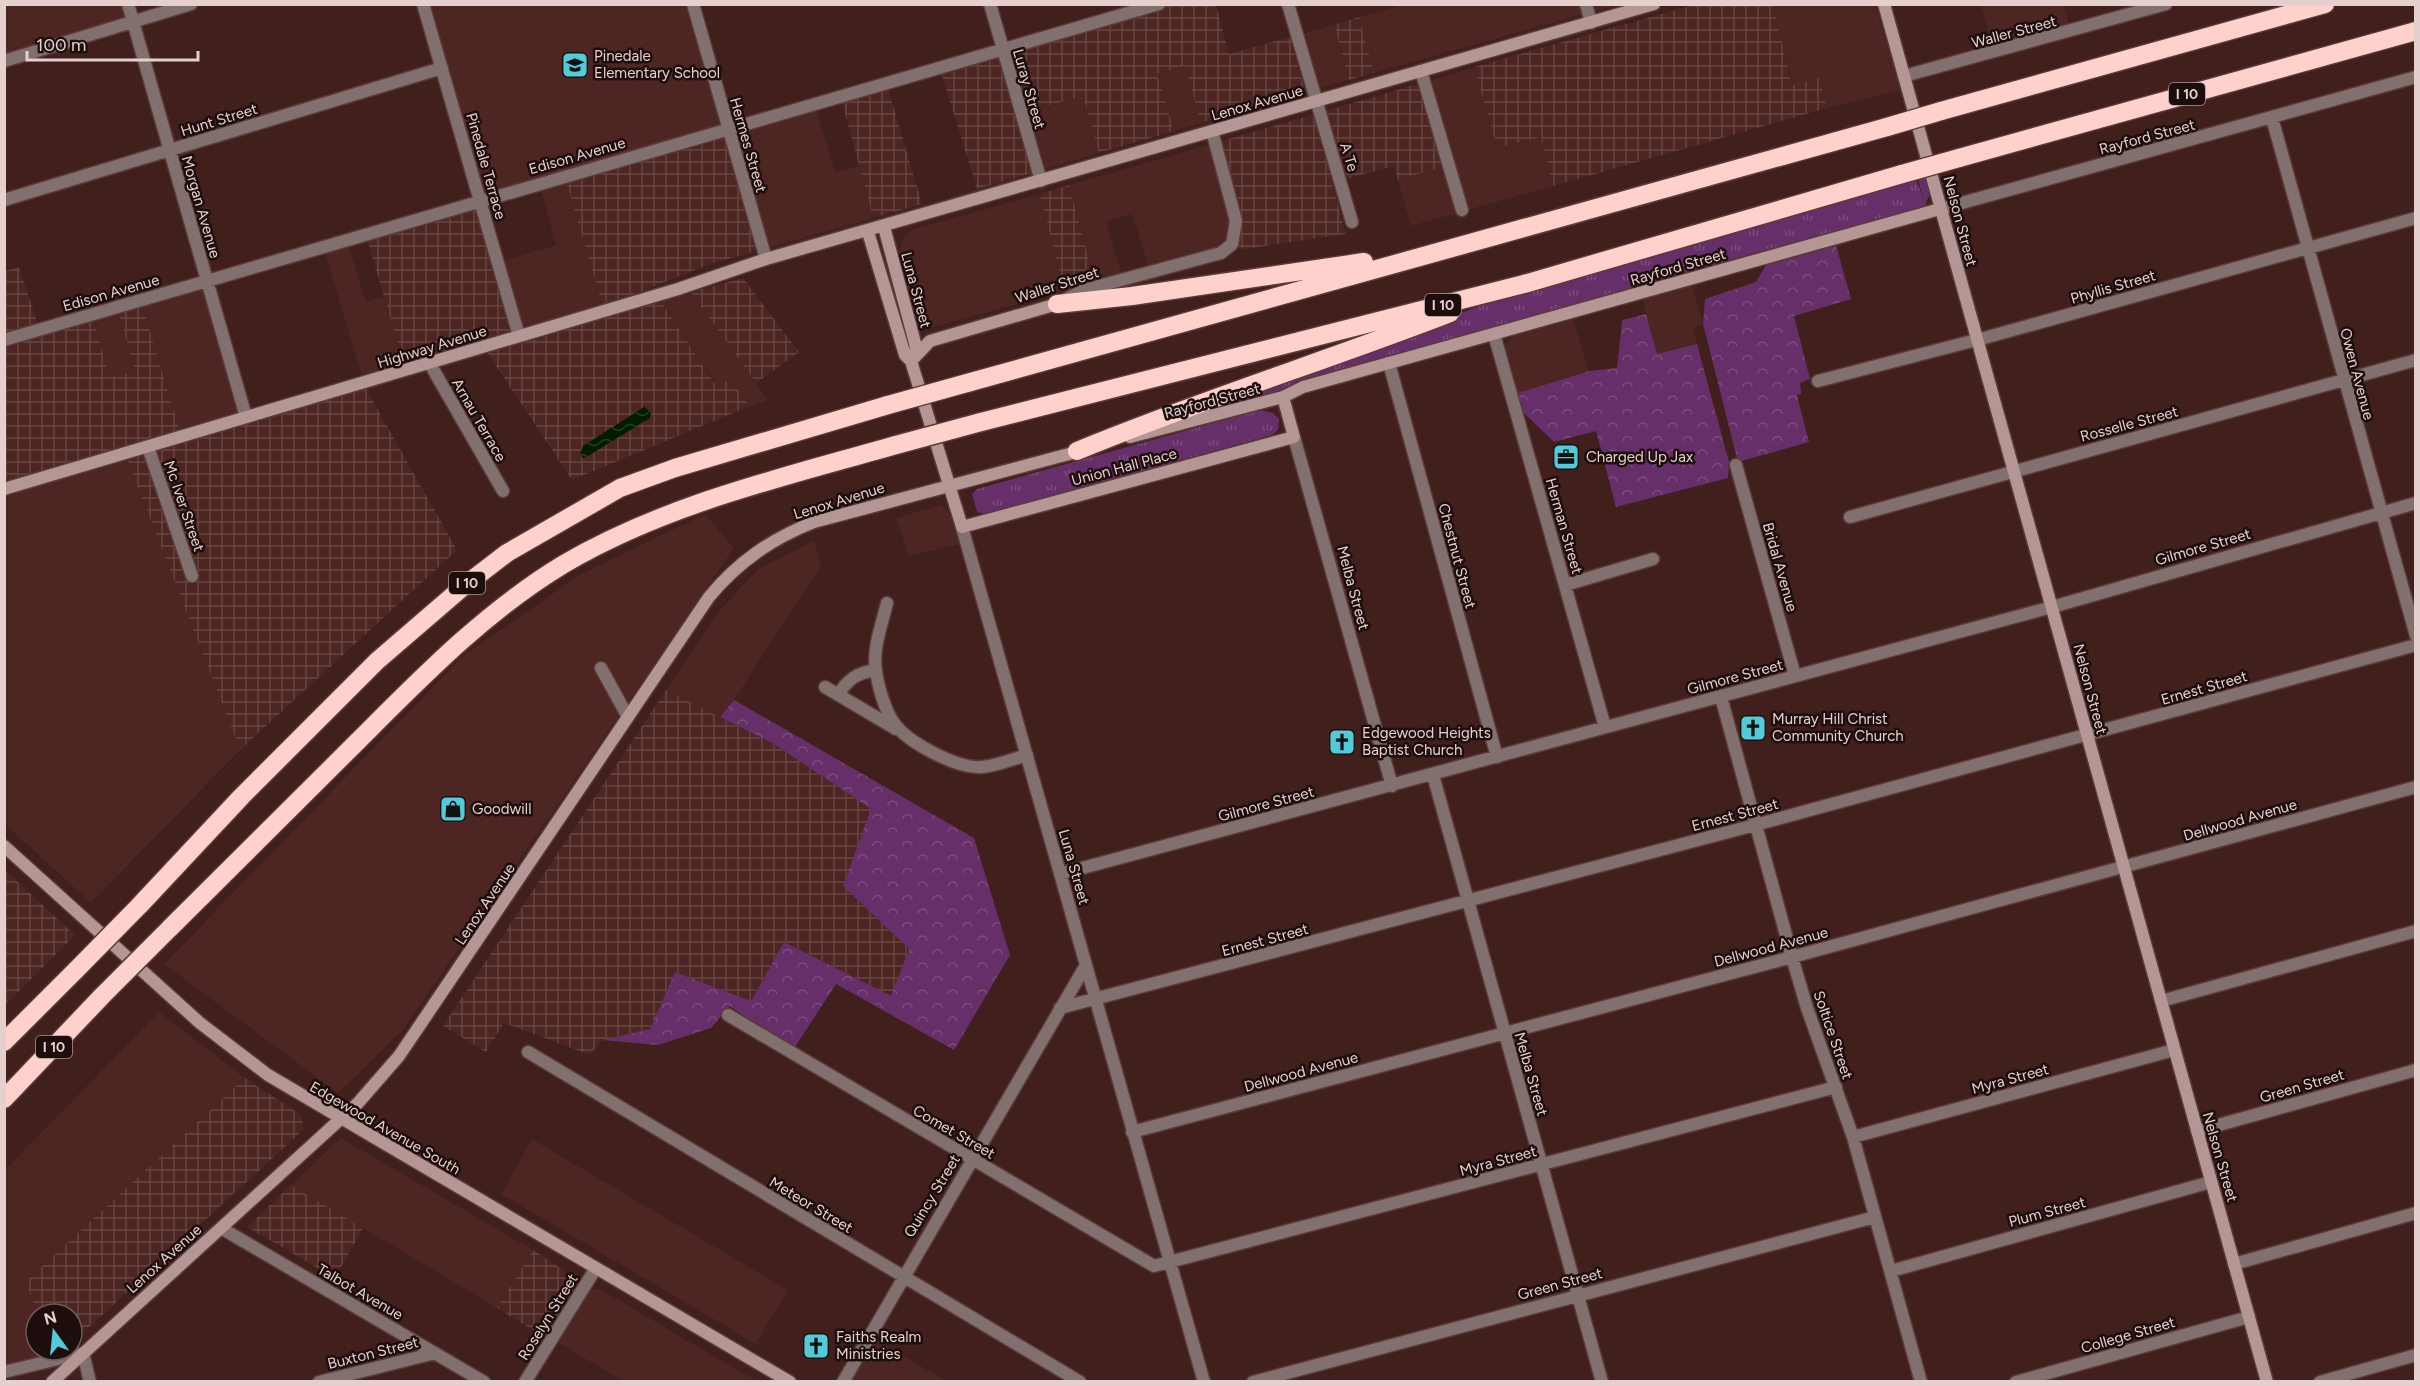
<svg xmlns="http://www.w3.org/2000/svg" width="2420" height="1386" font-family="Figtree,sans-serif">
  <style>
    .built { fill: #4d2522 }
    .industrial { fill: url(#industrial-grid) }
    .grass { fill: url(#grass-tufts) }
    .forest { fill: url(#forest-crowns) }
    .water { fill: url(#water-waves) }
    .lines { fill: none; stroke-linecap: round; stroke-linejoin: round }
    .street-casing { stroke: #5b3b39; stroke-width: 15 }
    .secondary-casing { stroke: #5b3b39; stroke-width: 15 }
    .highway-casing { stroke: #5b3b39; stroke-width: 21 }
    .street { stroke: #82706e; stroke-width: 12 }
    .secondary { stroke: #b49794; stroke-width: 12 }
    .highway { stroke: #fed1cc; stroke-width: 18 }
    .highway-bridge-casing { stroke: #5b3b39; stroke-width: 21; stroke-linecap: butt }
    .highway-bridge { stroke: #fed1cc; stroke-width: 18 }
    .labels { text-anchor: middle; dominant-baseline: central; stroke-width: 5; stroke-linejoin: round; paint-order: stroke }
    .shield { fill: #1d0e0d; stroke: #aa9693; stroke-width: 1.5 }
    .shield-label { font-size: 14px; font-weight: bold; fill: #e6d0cd }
    .street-label { font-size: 15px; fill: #e6d0cd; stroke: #1d0e0d }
    .poi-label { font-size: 15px; fill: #e6d0cd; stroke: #1d0e0d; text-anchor: start }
  </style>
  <defs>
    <pattern id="industrial-grid" width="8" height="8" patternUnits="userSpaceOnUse" patternTransform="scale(1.5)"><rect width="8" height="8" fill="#4d2522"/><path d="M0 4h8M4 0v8" fill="none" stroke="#674441"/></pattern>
    <pattern id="grass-tufts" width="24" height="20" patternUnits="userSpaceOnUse" patternTransform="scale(1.5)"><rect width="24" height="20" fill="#662f69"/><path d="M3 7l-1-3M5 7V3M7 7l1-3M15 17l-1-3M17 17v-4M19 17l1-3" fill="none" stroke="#7c4c7d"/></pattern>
    <pattern id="forest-crowns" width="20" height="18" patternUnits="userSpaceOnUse" patternTransform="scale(1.5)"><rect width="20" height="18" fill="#662f69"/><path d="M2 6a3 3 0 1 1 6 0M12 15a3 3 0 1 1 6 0" fill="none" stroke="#7c4c7d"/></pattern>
    <pattern id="water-waves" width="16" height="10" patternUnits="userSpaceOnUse" patternTransform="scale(1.5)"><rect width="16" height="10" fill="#001c01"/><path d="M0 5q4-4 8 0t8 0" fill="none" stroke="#253c25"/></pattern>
  </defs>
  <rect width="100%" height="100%" fill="#401f1d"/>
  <path class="built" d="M5,5H123L126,17L5,55Z
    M429,5H687L721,125L813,99L835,172L859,166L873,218L757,251L721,125L563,171L602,304L524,328L503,261L556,245L538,179L484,194Z
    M1403,5H1616L1374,73L1359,17Z
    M1773,5H1875L1901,90L1827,108L1819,78L1793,85Z
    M1981,5H2063L2073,36L1995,58Z
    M1333,25L1349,80L1305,92L1290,37Z
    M1185,66L1201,123L1174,131L1157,74Z
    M1474,67L1497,148L1541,137L1553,186L1411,226L1398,180L1452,164L1428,81Z
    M1083,96L1099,153L1043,170L1025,112Z
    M1208,145L1224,191L1227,223L1224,246L1149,267L1132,214L1106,222L1122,275L1095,282L1069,185Z
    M1040,194L1064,291L933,327L917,320L898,256L904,236L914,229Z
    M345,235L366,302L384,297L404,364L362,376L322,242Z
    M200,278L239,414L180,431L139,295Z
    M1692,286L1703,324L1693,328L1697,344L1657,354L1642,298Z
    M691,292L768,400L750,406L730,380L718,387L660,300Z
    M115,302L135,371L117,377L109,374L90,309Z
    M1573,319L1589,371L1518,393L1505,345L1514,336Z
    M127,459L240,750L91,903L5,824L4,496Z
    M941,505L950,514L961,544L909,556L896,518Z
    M705,514L734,548L403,1030L338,1093L164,964L463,656L581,574Z
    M814,541L821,566L734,700L720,717L666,690L722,608L758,569Z
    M159,1012L245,1078L26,1281L37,1314L36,1350H50L51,1353L5,1368L4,1171Z
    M341,1138L533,1250L497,1308L291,1185Z
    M532,1139L788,1290L756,1344L501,1194Z
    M600,1289L734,1368L758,1381H623L557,1342L591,1290Z
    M873,1338L946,1381L850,1382Z"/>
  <path class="industrial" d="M1697,4L1773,5L1792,85L1819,78L1827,108L1553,186L1541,137L1497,148L1474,67Z
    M1139,5H1216L1229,54L1290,37L1305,92L1201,123L1185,66L1157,74L1174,131L1099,153L1083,96L1025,112L1043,170L977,189L938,63Z
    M1359,17L1374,73L1349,80L1334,25Z
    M885,78L922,204L873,218L839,91Z
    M1428,81L1453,164L1398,180L1394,166L1332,183L1346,234L1245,249L1224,246L1227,223L1224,191L1208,145Z
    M721,125L757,251L710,264L637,293L602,304L563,171Z
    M1069,185L1095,282L1064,291L1040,194Z
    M484,194L524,328L404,364L364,229Z
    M19,267L38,325L90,309L109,374L117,377L135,370L115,302L139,295L180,431L5,483V271Z
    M743,278L799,352L756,383L691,292Z
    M660,300L717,387L730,379L750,406L572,480L486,351Z
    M365,387L457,550L240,750L127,459Z
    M666,690L774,744L871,809L844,886L909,949L891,997L784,942L751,1001L675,972L650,1029L602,1040L590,1055L504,1023L486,1052L443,1026Z
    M4,869L75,935L5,1005H4Z
    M245,1078L301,1115L304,1129L72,1343V1314H37L26,1281Z
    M291,1185L363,1228L335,1278L247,1227Z
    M533,1250L579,1280L578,1286L547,1339L497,1308Z"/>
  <path class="grass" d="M1925,173L1930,194L1925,205L1917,175Z
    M1915,176L1926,206L1923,208L1776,247L1312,379L1287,390L1195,415L1342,357L1539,284Z
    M1260,410L1273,413L1279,419L1278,430L1272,435L985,514L977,512L972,494L977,489Z"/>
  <path class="forest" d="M1836,245L1851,299L1794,316L1810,379L1800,383L1801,394L1797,395L1809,442L1738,462L1703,324L1705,299L1756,282L1766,265Z
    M1646,314L1657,354L1697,344L1729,462L1728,478L1616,507L1596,431L1554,442L1524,413L1518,393L1589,371L1617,368L1622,320Z
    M734,700L974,838L1010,955L954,1050L836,984L793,1050L730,1006L711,1028L658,1045L602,1040L650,1029L675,972L751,1001L784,942L891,996L909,949L843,886L871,809L774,744L720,717Z"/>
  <path class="water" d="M644,407L651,412L650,418L588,456L583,458L580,454L583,446Z"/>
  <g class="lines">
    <defs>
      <path id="street" d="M128,4L246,417
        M423,4L519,336
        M693,4L766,259
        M990,4L1041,181
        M1288,4L1352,222
        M1586,4L1591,23
        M4,61L191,4
        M1421,71L1462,210
        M1904,76L2166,4
        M2272,118L2416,636
        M4,200L442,68
        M1940,209L2416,77
        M1066,299L1084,290L1221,253L1232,244L1236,221L1212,131
        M1494,334L1605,727
        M4,340L1159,4
        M1389,363L1497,757
        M430,364L503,491
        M1818,381L1984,338L2416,218
        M1294,437L1392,786
        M148,447L192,576
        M1736,465L1795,676
        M1850,517L2416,360
        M962,527L1204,1382
        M1565,585L1653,559
        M887,603C882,624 872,650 876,671C878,686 885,711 894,723C908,743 958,769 982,767C997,766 1012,759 1027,755
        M601,668L628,717
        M825,687L896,729
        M838,695C848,679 857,673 875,670
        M1721,697L1792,957L1807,1008L1853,1137L1921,1382
        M1433,775L1602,1382
        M1060,874L2052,607L2416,503
        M2161,1001L2416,931
        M1060,1008L1755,825L2416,645
        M728,1015L1154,1266L1836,1087
        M528,1052L1080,1382
        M2197,1131L2416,1070
        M1132,1132L1792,957L2416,787
        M1853,1137L2174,1050
        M221,1228L484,1382
        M2234,1264L2416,1213
        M1891,1271L2211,1182
        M4,1372L83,1353L90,1382
        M319,1382L435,1353
        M525,1382L596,1268
        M843,1382L1086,965
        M1253,1382L1875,1217
        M2016,1382L2249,1317
        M2320,1382L2416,1355"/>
      <path id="secondary" d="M1884,4L2267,1382
        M884,227L915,343L916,350L912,360
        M868,232L905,355L911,361L962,527L1294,437L1283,397
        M911,361L930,341L1057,304
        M1130,437L1283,397L1303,387L1940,209
        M4,489L678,289L766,259L1654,4
        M4,846L200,1023L268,1075L790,1382
        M52,1382L358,1103L399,1056L709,597C738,562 771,539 814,522L1084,450"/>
      <path id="highway" d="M1941,111L2325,4
        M1959,158L2416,31
        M1057,304L1132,296L1364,262
        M967,383L1887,127
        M981,422L1524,284L1902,174
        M1077,451C1200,400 1326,361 1450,313
        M139,906L242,796L377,661L464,586L507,553L620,488L675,468L888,405
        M169,929C232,867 295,804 358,741C423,676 486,611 564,564C666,504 784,477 896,445
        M4,1042L76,970
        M4,1099L103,995"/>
    </defs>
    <use href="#street" class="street-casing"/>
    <use href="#secondary" class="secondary-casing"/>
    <use href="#highway" class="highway-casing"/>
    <use href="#street" class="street"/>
    <use href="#secondary" class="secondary"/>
    <use href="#highway" class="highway"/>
    <defs>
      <path id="highway-bridge" d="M1887,127L1941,111
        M1902,174L1959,158
        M888,405L967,383
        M896,445L981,422
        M76,970L139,906
        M103,995L169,929"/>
    </defs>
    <use href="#highway-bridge" class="highway-bridge-casing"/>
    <use href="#highway-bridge" class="highway-bridge"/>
  </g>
  <defs>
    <symbol id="school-square" viewBox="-11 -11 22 22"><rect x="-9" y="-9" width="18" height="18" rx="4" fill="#52cbd9" stroke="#1d0e0d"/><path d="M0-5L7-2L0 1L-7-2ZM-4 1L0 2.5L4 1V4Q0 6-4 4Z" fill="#111"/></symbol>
    <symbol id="office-square" viewBox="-11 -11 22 22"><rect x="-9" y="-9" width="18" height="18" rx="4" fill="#52cbd9" stroke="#1d0e0d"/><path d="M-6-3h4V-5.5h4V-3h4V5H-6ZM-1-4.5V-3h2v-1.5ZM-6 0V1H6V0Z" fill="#111"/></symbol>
    <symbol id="church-square" viewBox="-11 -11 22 22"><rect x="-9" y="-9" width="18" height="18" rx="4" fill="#52cbd9" stroke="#1d0e0d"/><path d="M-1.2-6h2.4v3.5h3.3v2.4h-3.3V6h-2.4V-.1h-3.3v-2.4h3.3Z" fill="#111"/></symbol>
    <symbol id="shop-square" viewBox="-11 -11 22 22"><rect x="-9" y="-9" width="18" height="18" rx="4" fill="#52cbd9" stroke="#1d0e0d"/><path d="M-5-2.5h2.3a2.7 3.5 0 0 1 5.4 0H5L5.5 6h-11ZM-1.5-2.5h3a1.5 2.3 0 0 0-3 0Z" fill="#111"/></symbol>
  </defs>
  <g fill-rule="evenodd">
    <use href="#school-square" x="560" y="50" width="30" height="30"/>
    <use href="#office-square" x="1551" y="442" width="30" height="30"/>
    <use href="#church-square" x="1738" y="713" width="30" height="30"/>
    <use href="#church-square" x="1327" y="727" width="30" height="30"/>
    <use href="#shop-square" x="438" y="794" width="30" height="30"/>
    <use href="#church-square" x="801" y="1331" width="30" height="30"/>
  </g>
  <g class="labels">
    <g class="shield">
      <rect x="2169" y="83" width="36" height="22" rx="4.5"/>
      <rect x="1425" y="294" width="36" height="22" rx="4.5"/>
      <rect x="449" y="572" width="36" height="22" rx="4.5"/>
      <rect x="36" y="1036" width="36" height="22" rx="4.5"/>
    </g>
    <g class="shield-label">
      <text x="2187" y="94">I 10</text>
      <text x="1443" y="305">I 10</text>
      <text x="467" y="583">I 10</text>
      <text x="54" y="1047">I 10</text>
    </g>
    <g class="street-label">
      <text transform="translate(2014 32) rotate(-15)">Waller Street</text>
      <text transform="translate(1029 89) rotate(74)">Luray Street</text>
      <text transform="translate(1257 103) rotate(-16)">Lenox Avenue</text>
      <text transform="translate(219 120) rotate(-17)">Hunt Street</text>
      <text transform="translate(2147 137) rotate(-15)">Rayford Street</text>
      <text transform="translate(748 145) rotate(74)">Hermes Street</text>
      <text transform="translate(577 156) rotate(-16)">Edison Avenue</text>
      <text transform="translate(1349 157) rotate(72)">A Te</text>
      <text transform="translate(486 166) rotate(74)">Pinedale Terrace</text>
      <text transform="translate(201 207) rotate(74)">Morgan Avenue</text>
      <text transform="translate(1960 221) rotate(75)">Nelson Street</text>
      <text transform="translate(1678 267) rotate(-16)">Rayford Street</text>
      <text transform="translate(1057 285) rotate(-18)">Waller Street</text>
      <text transform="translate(2113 287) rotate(-16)">Phyllis Street</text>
      <text transform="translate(916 290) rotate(75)">Luna Street</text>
      <text transform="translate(111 293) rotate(-16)">Edison Avenue</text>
      <text transform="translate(432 347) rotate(-17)">Highway Avenue</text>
      <text transform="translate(2357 374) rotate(75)">Owen Avenue</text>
      <text transform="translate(1212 401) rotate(-15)">Rayford Street</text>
      <text transform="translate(479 420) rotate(60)">Arnau Terrace</text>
      <text transform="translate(2129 424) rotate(-15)">Rosselle Street</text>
      <text transform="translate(1124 467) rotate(-15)">Union Hall Place</text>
      <text transform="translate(839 501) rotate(-17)">Lenox Avenue</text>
      <text transform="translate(184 506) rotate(71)">Mc Iver Street</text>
      <text transform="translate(1564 526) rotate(74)">Herman Street</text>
      <text transform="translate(2203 547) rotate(-16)">Gilmore Street</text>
      <text transform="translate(1457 556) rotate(75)">Chestnut Street</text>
      <text transform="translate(1780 567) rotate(74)">Bridal Avenue</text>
      <text transform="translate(1353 588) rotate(75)">Melba Street</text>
      <text transform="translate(1735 677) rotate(-15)">Gilmore Street</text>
      <text transform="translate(2204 688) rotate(-16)">Ernest Street</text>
      <text transform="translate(2090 689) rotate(75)">Nelson Street</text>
      <text transform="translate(1266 804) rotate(-15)">Gilmore Street</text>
      <text transform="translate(1735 815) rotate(-15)">Ernest Street</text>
      <text transform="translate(2240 820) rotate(-16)">Dellwood Avenue</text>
      <text transform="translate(1074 867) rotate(74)">Luna Street</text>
      <text transform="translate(485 904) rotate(-56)">Lenox Avenue</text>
      <text transform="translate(1265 940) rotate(-15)">Ernest Street</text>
      <text transform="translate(1771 947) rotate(-15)">Dellwood Avenue</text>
      <text transform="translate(1833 1035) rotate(71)">Soltice Street</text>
      <text transform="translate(1301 1072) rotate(-15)">Dellwood Avenue</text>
      <text transform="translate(1531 1074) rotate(74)">Melba Street</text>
      <text transform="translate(2010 1079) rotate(-15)">Myra Street</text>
      <text transform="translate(2302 1086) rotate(-16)">Green Street</text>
      <text transform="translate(385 1128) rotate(30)">Edgewood Avenue South</text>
      <text transform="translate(954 1132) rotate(30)">Comet Street</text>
      <text transform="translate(2220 1157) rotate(74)">Nelson Street</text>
      <text transform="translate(1498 1161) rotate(-15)">Myra Street</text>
      <text transform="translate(932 1196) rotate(-59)">Quincy Street</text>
      <text transform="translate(811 1205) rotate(31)">Meteor Street</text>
      <text transform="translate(2047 1212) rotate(-15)">Plum Street</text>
      <text transform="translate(164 1259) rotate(-42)">Lenox Avenue</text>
      <text transform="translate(1560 1284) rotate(-15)">Green Street</text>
      <text transform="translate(360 1292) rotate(30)">Talbot Avenue</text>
      <text transform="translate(548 1317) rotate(-58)">Roselyn Street</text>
      <text transform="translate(2128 1335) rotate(-16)">College Street</text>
      <text transform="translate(373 1353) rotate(-14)">Buxton Street</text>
    </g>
    <g class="poi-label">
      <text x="594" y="56">Pinedale<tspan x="594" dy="17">Elementary School</tspan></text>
      <text x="1586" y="457">Charged Up Jax</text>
      <text x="1772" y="719">Murray Hill Christ<tspan x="1772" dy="17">Community Church</tspan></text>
      <text x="1362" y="733">Edgewood Heights<tspan x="1362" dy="17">Baptist Church</tspan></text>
      <text x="472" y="809">Goodwill</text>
      <text x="836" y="1337">Faiths Realm<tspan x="836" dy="17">Ministries</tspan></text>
    </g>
  </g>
  <rect width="2420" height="1386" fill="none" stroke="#e6d0cd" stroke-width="12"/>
  <g transform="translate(54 1332) rotate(345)"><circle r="28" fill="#1d0e0d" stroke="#6d5c5a" stroke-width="1.5"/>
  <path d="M0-4.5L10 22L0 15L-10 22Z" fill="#52cbd9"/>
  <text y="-9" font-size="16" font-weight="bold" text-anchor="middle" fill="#e6d0cd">N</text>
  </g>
  <path d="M27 51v9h171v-9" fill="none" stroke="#e6d0cd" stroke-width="3"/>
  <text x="36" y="51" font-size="18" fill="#e6d0cd" stroke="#1d0e0d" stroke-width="4.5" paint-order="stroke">100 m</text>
</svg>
